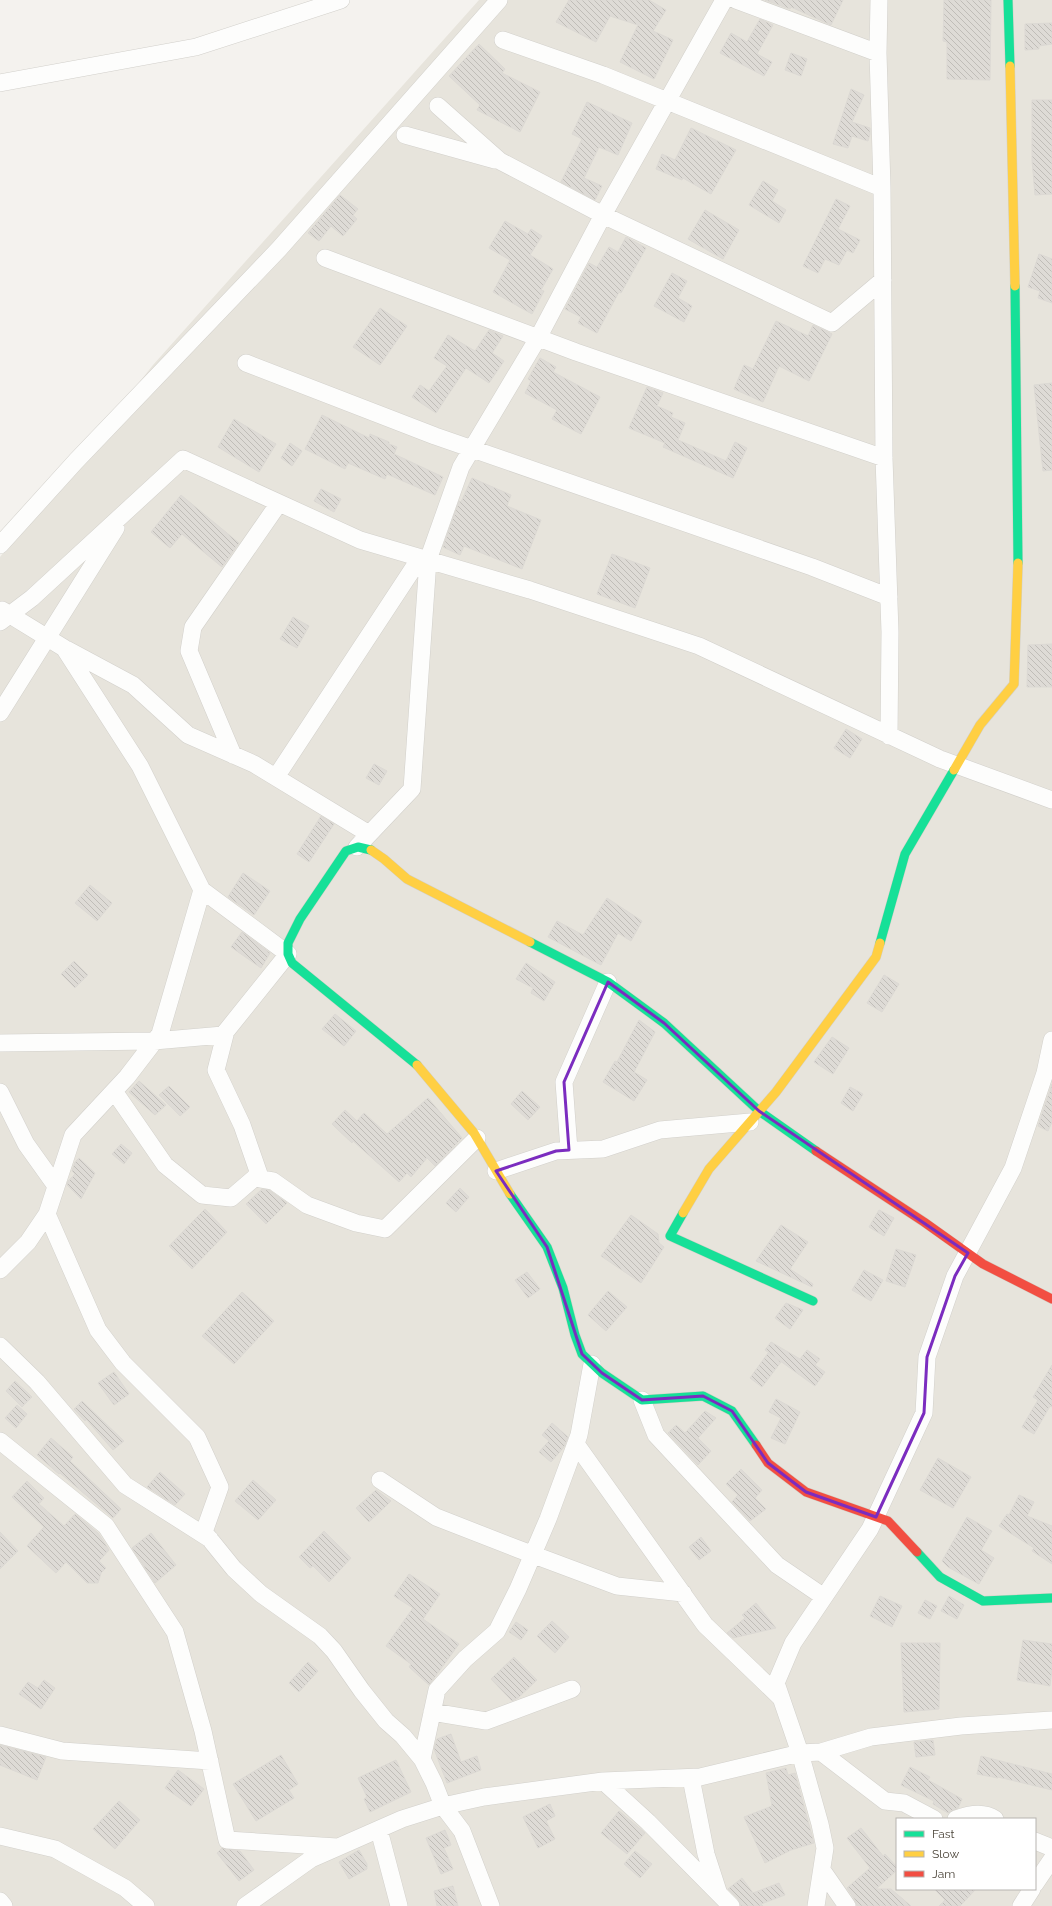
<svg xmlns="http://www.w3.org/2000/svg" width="1052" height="1906" font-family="Raleway,sans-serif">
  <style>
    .residential { fill: #e7e4dc; fill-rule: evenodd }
    .building { fill: url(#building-back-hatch); stroke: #dcd9d4 }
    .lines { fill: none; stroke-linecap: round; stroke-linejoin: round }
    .street-casing { stroke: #d2d0cb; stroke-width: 18 }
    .fast-casing { stroke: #d3cfc5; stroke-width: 10 }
    .slow-casing { stroke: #d3cfc5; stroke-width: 10 }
    .jam-casing { stroke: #d3cfc5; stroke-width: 10 }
    .street { stroke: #fdfdfc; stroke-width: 17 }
    .fast { stroke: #16e098; stroke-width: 9 }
    .slow { stroke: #ffcf43; stroke-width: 9 }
    .jam { stroke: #f24e42; stroke-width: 9 }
    .marked { fill: none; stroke: #7b2cbf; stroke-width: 3; stroke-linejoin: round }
  </style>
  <defs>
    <pattern id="building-back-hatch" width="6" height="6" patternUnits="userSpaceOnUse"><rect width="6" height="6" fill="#dedbd6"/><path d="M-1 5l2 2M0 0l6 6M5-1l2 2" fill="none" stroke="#c0bdb8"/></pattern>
  </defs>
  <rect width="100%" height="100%" fill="#f4f2ee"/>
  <path class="residential" d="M479,0H1052V1906H0V557L153,365ZM897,1819H1035V1889H897Z"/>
  <path class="building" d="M569,0H649L666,10L653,31L673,40L654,79L620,62L638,25L610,16L596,42L556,22Z
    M765,0H843L831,25L791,7L790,9Z
    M944,0H991L990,80L947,79V42L943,41Z
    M760,19L773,25L757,54L772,62L764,76L720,53L731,33L747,42Z
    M1052,23V44L1039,46V49L1025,50V24Z
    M479,44L505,69L502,73L540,92L520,132L477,110L480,105L449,76Z
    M791,53L807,59L801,76L785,70Z
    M851,89L864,95L852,122L870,128V134L868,141L852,136L848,148L833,144Z
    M1032,100H1052V194L1035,195L1032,160Z
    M587,102L632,123L618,155L599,147L584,178L602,186L595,200L561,182L582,139L572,134Z
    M691,128L736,150L711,194L683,178L682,180L656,169L662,154L675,160Z
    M763,181L778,190L772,201L786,210L779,223L749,205Z
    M340,195L358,209L353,215L357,219L343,236L331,226L319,241L308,233Z
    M836,199L850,206L838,229L860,240L853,253L847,250L839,265L825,259L818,273L803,266Z
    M705,210L739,230L723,259L688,239Z
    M505,221L528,234L531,229L542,236L530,255L553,269L541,290L544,291L532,314L493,292L510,260L489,248Z
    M626,237L646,248L621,293L619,292L597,333L578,323L581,317L565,309L589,263L597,267L609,247L618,252Z
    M1039,254L1052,259V303L1038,298L1040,291L1028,287Z
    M672,273L687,281L678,298L692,306L684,322L654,306Z
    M380,308L407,326L380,365L353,347Z
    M776,321L808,336L813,325L832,334L809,381L779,366L763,402L734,389L744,365L753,369Z
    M489,330L503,336L492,353L504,361L489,383L466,368L436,413L412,397L420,385L429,391L447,366L434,358L448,335L475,351Z
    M540,358L556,367L553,372L600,397L581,434L552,419L557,410L525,393L531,381L528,379Z
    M1052,383V470L1043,471L1034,385Z
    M647,387L663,393L657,406L673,413L671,417L685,423L678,440L726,461L735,442L747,448L733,478L663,447L665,443L629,428Z
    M322,415L369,438L370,434L389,442V444L397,447L394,454L443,477L435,495L387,474L385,479L348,463L345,469L305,449Z
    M234,419L276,444L259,472L218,447Z
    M290,443L302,451L292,466L281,458Z
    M472,478L511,495L507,506L541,520L522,569L464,546L460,555L443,547L459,501L461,502Z
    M321,489L341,499L334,512L314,501Z
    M181,495L239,543L222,567L182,534L170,548L151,532Z
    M612,554L650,568L635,608L597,594Z
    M293,617L309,626L297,648L280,639Z
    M1052,644V687H1027L1028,645Z
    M846,729L862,739L850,758L834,748Z
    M374,764L387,771L379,785L366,778Z
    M321,816L334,824L309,862L297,854Z
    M243,873L270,891L254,915L228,897Z
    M90,885L112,903L97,921L75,903Z
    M607,898L642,921L631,941L618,933L601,965L548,937L557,921L583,935Z
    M242,932L270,953L261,968L231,947Z
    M74,961L88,975L75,988L61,974Z
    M526,963L555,982L544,1001L531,993L533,988L516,979Z
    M884,975L899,984L882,1012L867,1003Z
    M335,1014L356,1031L344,1046L322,1029Z
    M639,1020L655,1032L634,1072L647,1080L634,1101L603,1082L615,1061L617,1062Z
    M832,1037L849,1048L833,1074L814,1062Z
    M139,1081L166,1105L155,1115L129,1092Z
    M1052,1084V1122L1048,1131L1038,1126Z
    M169,1086L190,1107L180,1116L159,1095Z
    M850,1087L863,1094L853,1111L841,1103Z
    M522,1091L540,1107L528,1120L511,1104Z
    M428,1098L462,1138L435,1166L427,1158L411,1177L407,1173L399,1182L353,1141L352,1143L332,1124L345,1110L357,1121L364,1113L387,1134Z
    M121,1144L132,1153L124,1164L112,1154Z
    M79,1158L95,1173L81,1199L67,1185L68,1181L75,1174L72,1171L75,1162Z
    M460,1188L469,1197L456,1212L446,1203Z
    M262,1189L269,1190L287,1203L266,1224L246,1204Z
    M205,1209L227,1232L192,1269L169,1246Z
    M879,1210L894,1218L884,1236L869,1227Z
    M631,1215L658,1234L659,1243L664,1247L641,1283L601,1256Z
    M781,1225L808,1242L790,1269L813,1284L812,1287L756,1261Z
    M896,1249L916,1255L905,1287L886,1281Z
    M864,1270L883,1280L871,1301L852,1290Z
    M527,1272L540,1289L528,1298L515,1280Z
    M608,1291L627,1307L606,1331L588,1315Z
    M242,1292L274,1321L234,1364L202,1336Z
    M786,1303L803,1310L790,1329L775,1318Z
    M771,1342L800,1359L807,1350L820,1359L815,1365L825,1372L815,1386L765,1350Z
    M768,1353L781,1362L762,1387L750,1378Z
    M1052,1365V1407L1050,1406L1034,1434L1022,1427L1038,1400L1033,1397Z
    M114,1372L129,1394L114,1405L98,1383Z
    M15,1381L32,1397L22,1407L6,1391Z
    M776,1399L800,1412L785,1444L771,1438L781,1418L769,1412Z
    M82,1401L124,1441L113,1450L86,1419L85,1421L74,1409Z
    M17,1405L27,1414L16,1428L5,1418Z
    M705,1411L716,1418L698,1438L711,1451L698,1465L668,1433L676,1425L685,1433Z
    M552,1423L568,1437L564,1447L551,1462L539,1452L549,1441L542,1435Z
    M51,1438L73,1457L70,1461L121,1509L113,1518L60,1473L59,1474L37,1455Z
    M938,1458L971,1477L953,1508L920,1490Z
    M741,1469L762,1490L755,1498L766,1509L750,1521L732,1502L738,1495L726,1484Z
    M160,1472L185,1494L175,1505L147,1487Z
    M253,1480L276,1500L258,1520L235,1501Z
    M27,1481L44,1498L39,1504L64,1526L75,1514L98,1533L109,1550L99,1561L106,1568L101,1573L98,1583H87L66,1562L56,1573L27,1546L44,1527L12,1497Z
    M376,1490L391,1501L369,1522L356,1508Z
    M1019,1495L1034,1502L1027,1516L1052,1526V1564L1032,1551L1034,1548L999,1526L1007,1514L1009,1515Z
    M967,1517L992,1531L981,1550L994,1558L979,1584L948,1567L942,1561Z
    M324,1531L351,1558L329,1582L313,1566L310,1568L299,1557Z
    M0,1532L18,1551L0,1569Z
    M151,1533L176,1565L155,1583L132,1548Z
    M701,1537L711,1551L699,1560L689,1547Z
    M409,1574L440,1594L423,1619L459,1644L429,1685L409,1667L411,1664L386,1646L413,1608L394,1596Z
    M880,1596L902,1606L892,1627L870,1616Z
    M949,1596L964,1605L957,1619L941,1611Z
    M925,1600L937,1606L930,1619L918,1613Z
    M756,1603L776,1628L733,1638L727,1633L745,1618L742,1615Z
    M552,1621L569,1637L555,1653L537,1636Z
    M516,1622L528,1630L521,1640L509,1632Z
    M1023,1640L1052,1644V1669L1050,1686L1017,1680Z
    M901,1643H940L939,1709L904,1712Z
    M514,1657L537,1680L518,1698L512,1701L491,1679Z
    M308,1662L318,1671L299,1692L289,1683Z
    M44,1680L55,1688L41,1709L19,1694L28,1682L38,1688Z
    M451,1734L461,1762L477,1756L481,1770L447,1783L434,1749L437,1739Z
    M933,1740L935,1755L916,1757L914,1742Z
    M0,1745L46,1757L37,1780L0,1765Z
    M281,1755L298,1784L289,1790L294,1798L256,1821L233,1784Z
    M981,1756L1052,1774V1790L998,1777V1778L977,1774Z
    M396,1760L411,1792L370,1812L364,1799L367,1797L358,1778Z
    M910,1767L930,1777L928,1780L962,1799L958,1808L948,1813L933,1804L934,1801L901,1785Z
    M786,1768L788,1775L795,1773L814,1843L791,1850L765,1863L744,1817L772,1806L766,1773Z
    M178,1770L204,1789L191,1806L165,1788Z
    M119,1801L140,1820L115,1849L93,1829Z
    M550,1804L555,1816L546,1821L555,1839L538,1848L523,1817Z
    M619,1811L645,1833L627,1854L601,1833Z
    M861,1828L883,1856L885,1854L897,1867V1870L876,1889H891L911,1906H857L855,1900L847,1888L870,1868L847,1838Z
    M445,1830L451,1845L444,1848L453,1869L441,1874L426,1838Z
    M222,1848L240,1851L254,1870L239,1881L217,1853Z
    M359,1850L367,1864V1869L349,1879L339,1862Z
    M635,1851L652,1864L640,1878L624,1864Z
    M742,1878L753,1893L779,1883L785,1895L761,1904L763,1906H741L738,1899L728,1889Z
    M453,1886L458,1906H437L434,1891Z
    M934,1889H976L960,1906H939L945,1900Z"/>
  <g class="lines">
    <defs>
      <path id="street" d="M736,0L878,53
        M879,0L878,53L882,188L884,458L890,632L889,736
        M503,40L603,75L882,188
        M0,83L196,47L341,0
        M438,106L500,161L603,215L832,323L883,280
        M405,135L495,160
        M325,258L576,352L884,458
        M246,363L435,436L812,567L889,597
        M0,545L76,461L279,249L499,0
        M0,622L32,598L183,459L360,540L530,590L699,646L940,759L1052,800
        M66,649L133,685L188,735L254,764L369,834
        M0,713L116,528
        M233,755L189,651L193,627L279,503
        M276,777L420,558
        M357,847L412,789L428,560L461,467L538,338L603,215L724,0
        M0,1043L154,1041L223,1035L288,954L202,890
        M114,1091L165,1165L202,1195L231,1198L259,1174L242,1125L216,1070L226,1031
        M0,1092L26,1144L56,1186
        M569,1150L564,1082L608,982
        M496,1171L556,1151L603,1149L660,1130L750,1122
        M255,1178L273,1181L307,1205L356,1223L385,1229L477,1138
        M47,1214L98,1330L123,1363L197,1437L220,1487L204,1532L234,1569L261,1594L320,1636L334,1651L362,1691L386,1721L403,1736L422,1759L434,1783L443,1806L462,1831L491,1906
        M0,1270L28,1242L47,1214L73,1135L127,1077L160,1034L202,890L140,766L64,648L2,610
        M0,1346L37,1382L125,1485L210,1539
        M642,1400L656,1435L777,1565L824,1597
        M0,1441L106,1526L175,1632L203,1731L227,1840L337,1847
        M576,1444L705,1625L780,1697
        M380,1480L436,1517L518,1549L617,1586L683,1593
        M432,1712L486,1721L572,1689
        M0,1735L62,1751L210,1761
        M821,1752L885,1801L904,1803L934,1819
        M422,1759L437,1690L465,1659L497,1631L518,1589L548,1519L579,1435L592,1364
        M691,1778L706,1854L718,1891
        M603,1781L648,1822L731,1906
        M956,1819C969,1814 983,1811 995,1819
        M379,1830L399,1906
        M0,1836L55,1849L125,1888L146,1906
        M1035,1841L1052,1848
        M822,1870L847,1906
        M1035,1884L1052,1859
        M0,1901L4,1906
        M245,1906L311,1859L402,1819L443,1806L484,1797L603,1781L700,1777L800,1753L821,1752L871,1737L961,1726L1052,1720
        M816,1906L825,1848L820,1824L800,1753L776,1683L793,1643L870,1529L924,1413L927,1357L955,1276L1013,1168L1045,1073L1052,1040
        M1021,1906L1032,1889"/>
      <path id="fast" d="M1008,0L1010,66
        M1015,286L1018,563
        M371,850L358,847L346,851L300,919L288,943V954L292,963L417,1065
        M530,942L608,982L664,1023L759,1111L816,1151
        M880,943L905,854L954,770
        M510,1194L547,1247L563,1288L575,1335L582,1354L602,1373L642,1400L703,1396L732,1411L756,1445
        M683,1213L670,1236L813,1301
        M917,1552L940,1577L983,1601L1052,1598"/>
      <path id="slow" d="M1010,66L1015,286
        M954,770L980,725L1014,684L1018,563
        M371,850L384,859L407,879L530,942
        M417,1065L474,1133L510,1194
        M683,1213L709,1169L776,1092L876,957L880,943"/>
      <path id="jam" d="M816,1151L924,1222L983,1264L1052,1299
        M756,1445L768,1463L806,1492L888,1521L917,1552"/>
    </defs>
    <use href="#street" class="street-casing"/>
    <use href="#fast" class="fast-casing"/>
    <use href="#slow" class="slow-casing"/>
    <use href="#jam" class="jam-casing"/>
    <use href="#street" class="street"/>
    <use href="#fast" class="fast"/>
    <use href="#slow" class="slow"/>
    <use href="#jam" class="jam"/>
  </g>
  <path class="marked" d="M608,982L664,1023L759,1111L968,1253L955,1276L927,1357L924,1413L876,1517L806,1492L768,1463L732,1411L703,1396L642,1400L602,1373L582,1354L547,1247L496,1171L556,1151L569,1150L564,1082Z"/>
  <rect x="896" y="1818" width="140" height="72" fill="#ffffff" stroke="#b7b4b0"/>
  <rect x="904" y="1831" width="20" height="6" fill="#16e098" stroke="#b7b4b0"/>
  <text x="932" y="1838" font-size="12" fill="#4b4439">Fast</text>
  <rect x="904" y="1851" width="20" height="6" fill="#ffcf43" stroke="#b7b4b0"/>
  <text x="932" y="1858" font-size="12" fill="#4b4439">Slow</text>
  <rect x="904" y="1871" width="20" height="6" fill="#f24e42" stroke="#b7b4b0"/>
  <text x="932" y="1878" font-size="12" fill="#4b4439">Jam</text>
</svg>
